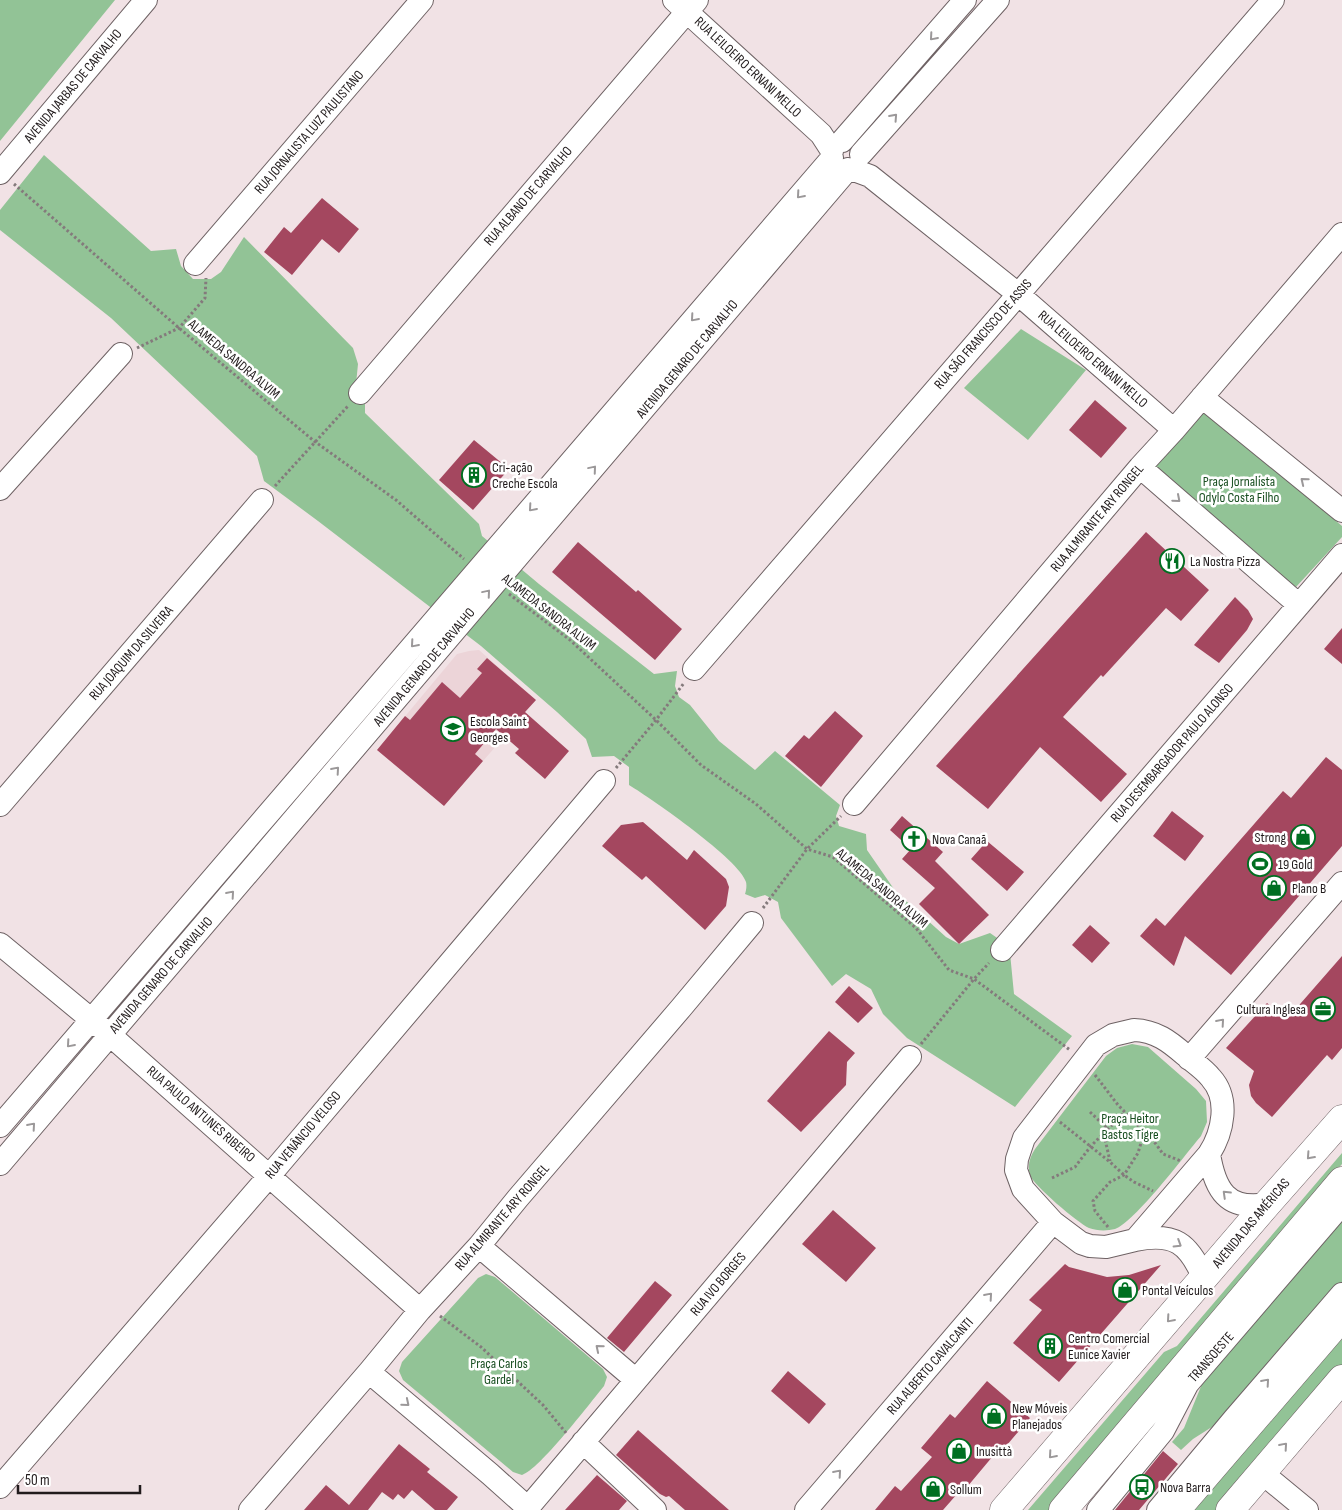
<svg xmlns="http://www.w3.org/2000/svg" width="1342" height="1510" font-family="'Sofia Sans Condensed',sans-serif">
  <style>
    .built { fill: #ecd4d8 }
    .green { fill: #92c396 }
    .building { fill: #a4475f }
    .lines { fill: none; stroke-linecap: round; stroke-linejoin: round }
    .minor-casing { stroke: #6e6264; stroke-width: 24 }
    .major-casing { stroke: #6e6264; stroke-width: 29 }
    .highway-casing { stroke: #6e6264; stroke-width: 29 }
    .path { stroke: #847a7c; stroke-width: 3; stroke-dasharray: 2.5 2.5; stroke-linecap: butt }
    .minor { stroke: #fff; stroke-width: 22 }
    .major { stroke: #fff; stroke-width: 28 }
    .highway { stroke: #fff; stroke-width: 28 }
    .oneway { stroke: #9b9899 }
    .labels { text-anchor: middle; dominant-baseline: central; stroke-width: 5; stroke-linejoin: round; paint-order: stroke }
    .street-label { font-size: 14px; fill: #211b1c; stroke: #fff }
    .poi-label { font-size: 14px; fill: #211b1c; stroke: #fff; text-anchor: start }
    .park-label { font-size: 14px; fill: #184e20; stroke: #fff }
  </style>
  <rect width="100%" height="100%" fill="#f1e2e5"/>
  <path class="built" d="M479,650L536,700L444,806L377,750L457,654L469,651Z"/>
  <path class="green" d="M0,0H115L0,141Z
    M44,155L151,251L176,249L181,266L193,279H211L221,272L244,237L353,348L358,364L356,384L365,398V413L479,524L482,536L539,584L654,674L677,671L675,686L679,697L690,705L719,741L755,770L775,751L840,805L836,816L839,826L866,834L867,850L896,892L946,937L959,944L990,933L1003,942L1010,953L1014,994L1072,1036L1015,1107L907,1038L883,1014L871,989L846,974L832,986L781,918L778,902L765,895L755,898L745,894C746,891 747,886 746,882C740,860 652,799 629,785V767L614,756L592,757L586,739L557,712L481,646L318,521L264,481L257,456L111,318L0,230V210Z
    M1021,329L1086,370L1028,440L964,388Z
    M1204,409L1342,526V537L1296,587L1154,469Z
    M1132,1044L1148,1047L1196,1089L1206,1101L1207,1122L1201,1136C1185,1155 1134,1223 1115,1229C1107,1231 1097,1231 1089,1228C1078,1223 1033,1185 1030,1175C1027,1165 1030,1157 1035,1149L1106,1056L1117,1048Z
    M1342,1153V1164L1240,1282L1057,1510H1028L1164,1352L1177,1346Z
    M1342,1216V1287L1237,1411L1193,1439L1181,1450L1172,1442L1184,1428L1204,1379Z
    M486,1274L495,1277L603,1369L607,1377L604,1386C590,1403 539,1470 522,1475L513,1472L403,1380L399,1371L402,1362L478,1278Z
    M1342,1332V1366L1221,1510H1193Z"/>
  <path class="building" d="M322,198L359,229L339,253L322,239L292,275L264,252L284,227L291,233Z
    M1095,400L1127,428L1101,458L1069,430Z
    M474,440L509,469L473,510L439,480Z
    M1146,532L1209,590L1181,621L1166,608L1103,677L1101,675L1063,717L1127,774L1101,802L1040,747L988,809L936,766Z
    M578,542L636,592L638,590L682,629L655,660L552,572Z
    M1235,597L1248,610L1253,619L1247,630L1219,663L1194,645Z
    M1342,628V664L1324,649Z
    M487,658L536,700L525,712L569,751L545,779L515,753L519,749L496,729L475,754L483,761L444,806L377,750L405,716L410,720L442,682L460,698L482,673L477,669Z
    M835,711L863,736L821,787L785,756L804,735L809,739Z
    M1326,757L1342,770V846L1231,975L1185,936L1174,966L1140,936L1156,918L1165,926L1283,791L1291,798Z
    M1172,811L1204,836L1185,861L1153,836Z
    M902,816L943,852L935,861L989,915L959,944L919,904L935,888L902,859L911,849L890,830Z
    M643,822L687,860L694,850L726,879L729,887L726,906L705,930L646,876L642,880L602,846L621,825Z
    M987,841L1024,872L1007,891L971,859Z
    M1090,925L1110,943L1092,963L1072,945Z
    M1342,956V1048L1332,1060L1327,1055L1272,1117L1256,1103L1251,1096L1249,1085L1254,1071L1226,1048L1267,1003L1287,1019Z
    M849,986L873,1008L858,1023L835,1002Z
    M829,1031L855,1053L847,1062L846,1085L801,1132L767,1101Z
    M833,1210L876,1248L846,1282L802,1244Z
    M1065,1264L1069,1267L1107,1277L1129,1275L1161,1265L1059,1382L1013,1343L1042,1310L1029,1300Z
    M655,1281L672,1295L624,1352L607,1338Z
    M788,1371L826,1404L809,1424L771,1391Z
    M987,1381L1030,1418L1001,1452L998,1450L967,1487L965,1485L943,1510H875L895,1486L901,1491L932,1457L921,1448L950,1414L955,1418Z
    M638,1430L698,1483L729,1510H685L669,1496L666,1497L660,1494L616,1455Z
    M399,1444L430,1469L427,1472L458,1497L447,1510H435L412,1490L404,1499L398,1494L393,1500L382,1492L368,1510H304L326,1485L349,1505Z
    M1163,1451L1178,1464L1139,1510H1115Z
    M597,1475L627,1501L619,1510H565Z"/>
  <g class="lines">
    <defs>
      <path id="minor" d="M674,0L821,134L832,151
        M842,141L965,0
        M861,154L998,0
        M851,169L870,176L1018,294L1174,430
        M0,173L146,0
        M195,264L422,0
        M360,393L697,0
        M1202,397L1342,511
        M1140,467L1299,605
        M0,489L121,354
        M694,669L1273,0
        M854,804L1140,467L1174,430L1342,234
        M0,805L262,500
        M0,944L110,1035L420,1310
        M1002,950L1342,555
        M1134,1030C1156,1031 1169,1041 1185,1055C1193,1062 1204,1069 1211,1078C1230,1099 1223,1132 1209,1154L1135,1240L1106,1247L1090,1246L1081,1243L1053,1222L1023,1189L1016,1170L1017,1159L1024,1138L1096,1045L1113,1035Z
        M1189,1059L1342,883
        M0,1126L832,158
        M1209,1154C1215,1190 1227,1211 1267,1204
        M0,1164L848,169
        M1135,1240C1174,1232 1189,1243 1204,1279
        M479,1246L636,1380
        M369,1372L490,1474L528,1508
        M1184,1388L1342,1204
        M583,1442L655,1510
        M1262,1473L1307,1510
        M0,1487L270,1175L604,781
        M250,1510L369,1372L420,1310L479,1246L518,1198L681,1008L752,923
        M526,1510L910,1057
        M806,1510L1053,1222
        M1098,1510L1163,1431L1187,1385
        M1158,1510L1234,1419L1342,1294"/>
      <path id="major" d="M1004,1510L1267,1204L1342,1119
        M1230,1510L1342,1379"/>
      <path id="highway" d="M1063,1510L1342,1181
        M1176,1510L1342,1317"/>
    </defs>
    <use href="#minor" class="minor-casing"/>
    <use href="#major" class="major-casing"/>
    <use href="#highway" class="highway-casing"/>
    <path class="path" d="M14,184L179,328L314,441L396,500L464,559
      M137,348L179,328L205,298L206,278
      M275,486L348,406
      M509,594L570,640L656,720L701,765L756,804L807,849L833,857L916,928L949,970L974,979L1070,1050
      M616,768L656,720L684,683
      M763,908L807,849L841,816
      M921,1044L974,979L989,963
      M1095,1075L1118,1105L1156,1144L1163,1154L1181,1161
      M1090,1112L1109,1130
      M1060,1122L1110,1162L1124,1175L1134,1182L1153,1191
      M1104,1135L1110,1161
      M1052,1178L1075,1167L1091,1146L1125,1112
      M1108,1227L1095,1211L1093,1201L1110,1182L1124,1175L1138,1153L1144,1133
      M440,1316L481,1347L543,1405L567,1434"/>
    <use href="#minor" class="minor"/>
    <use href="#major" class="major"/>
    <use href="#highway" class="highway"/>
  </g>
  <defs><path id="oneway-chevron" d="M-2-3.5L2.5 0L-2 3.5" fill="none" stroke-width="1.6" stroke-linecap="round" stroke-linejoin="round" transform="scale(1.25)"/></defs>
  <g class="oneway">
    <use href="#oneway-chevron" transform="translate(933 37) rotate(131)"/>
    <use href="#oneway-chevron" transform="translate(894 117) rotate(-48)"/>
    <use href="#oneway-chevron" transform="translate(800 195) rotate(131)"/>
    <use href="#oneway-chevron" transform="translate(694 318) rotate(131)"/>
    <use href="#oneway-chevron" transform="translate(593 469) rotate(-50)"/>
    <use href="#oneway-chevron" transform="translate(1304 481) rotate(-141)"/>
    <use href="#oneway-chevron" transform="translate(1177 499) rotate(41)"/>
    <use href="#oneway-chevron" transform="translate(532 508) rotate(131)"/>
    <use href="#oneway-chevron" transform="translate(487 593) rotate(-50)"/>
    <use href="#oneway-chevron" transform="translate(414 644) rotate(131)"/>
    <use href="#oneway-chevron" transform="translate(336 770) rotate(-49)"/>
    <use href="#oneway-chevron" transform="translate(231 894) rotate(-49)"/>
    <use href="#oneway-chevron" transform="translate(1221 1022) rotate(-49)"/>
    <use href="#oneway-chevron" transform="translate(70 1044) rotate(131)"/>
    <use href="#oneway-chevron" transform="translate(32 1126) rotate(-49)"/>
    <use href="#oneway-chevron" transform="translate(1310 1156) rotate(132)"/>
    <use href="#oneway-chevron" transform="translate(1226 1194) rotate(-136)"/>
    <use href="#oneway-chevron" transform="translate(1178 1244) rotate(32)"/>
    <use href="#oneway-chevron" transform="translate(989 1296) rotate(-49)"/>
    <use href="#oneway-chevron" transform="translate(1170 1319) rotate(131)"/>
    <use href="#oneway-chevron" transform="translate(599 1348) rotate(-140)"/>
    <use href="#oneway-chevron" transform="translate(1266 1382) rotate(-49)"/>
    <use href="#oneway-chevron" transform="translate(406 1403) rotate(40)"/>
    <use href="#oneway-chevron" transform="translate(1284 1446) rotate(-49)"/>
    <use href="#oneway-chevron" transform="translate(1052 1455) rotate(131)"/>
    <use href="#oneway-chevron" transform="translate(838 1473) rotate(-49)"/>
  </g>
  <defs>
    <symbol id="building-ring" viewBox="-11 -11 22 22"><circle r="9.5" fill="#fff" stroke="#006f21" stroke-width="1.5"/><path d="M-4-6H4V6H1V3H-1V6H-4ZM-2.5-4.3h1.7v1.8h-1.7ZM.8-4.3h1.7v1.8H.8ZM-2.5-1h1.7V.8h-1.7ZM.8-1h1.7V.8H.8Z" fill="#006f21"/></symbol>
    <symbol id="restaurant-ring" viewBox="-11 -11 22 22"><circle r="9.5" fill="#fff" stroke="#006f21" stroke-width="1.5"/><path d="M-5-6h1v4h1v-4h1v4h1v-4h1v5L-1.5 .5V6h-2V.5L-5-1ZM5-6V6H3V1.5H1.5Q1.5-4 5-6Z" fill="#006f21"/></symbol>
    <symbol id="school-ring" viewBox="-11 -11 22 22"><circle r="9.5" fill="#fff" stroke="#006f21" stroke-width="1.5"/><path d="M0-5L7-2L0 1L-7-2ZM-4 1L0 2.5L4 1V4Q0 6-4 4Z" fill="#006f21"/></symbol>
    <symbol id="shop-ring" viewBox="-11 -11 22 22"><circle r="9.5" fill="#fff" stroke="#006f21" stroke-width="1.5"/><path d="M-5-2.5h2.3a2.7 3.5 0 0 1 5.4 0H5L5.5 6h-11ZM-1.5-2.5h3a1.5 2.3 0 0 0-3 0Z" fill="#006f21"/></symbol>
    <symbol id="church-ring" viewBox="-11 -11 22 22"><circle r="9.5" fill="#fff" stroke="#006f21" stroke-width="1.5"/><path d="M-1.2-6h2.4v3.5h3.3v2.4h-3.3V6h-2.4V-.1h-3.3v-2.4h3.3Z" fill="#006f21"/></symbol>
    <symbol id="stadium-ring" viewBox="-11 -11 22 22"><circle r="9.5" fill="#fff" stroke="#006f21" stroke-width="1.5"/><path d="M0-5a6.5 5 0 1 0 0 10a6.5 5 0 1 0 0-10ZM-3.5-1.8h7v3.6h-7Z" fill="#006f21"/></symbol>
    <symbol id="office-ring" viewBox="-11 -11 22 22"><circle r="9.5" fill="#fff" stroke="#006f21" stroke-width="1.5"/><path d="M-6-3h4V-5.5h4V-3h4V5H-6ZM-1-4.5V-3h2v-1.5ZM-6 0V1H6V0Z" fill="#006f21"/></symbol>
    <symbol id="bus-ring" viewBox="-11 -11 22 22"><circle r="9.5" fill="#fff" stroke="#006f21" stroke-width="1.5"/><path d="M-5-6H5V4H4V6H2V4H-2V6H-4V4H-5ZM-3.5-4V0h7V-4ZM-3.5 1.2v1.5H-2V1.2ZM2 1.2v1.5H3.5V1.2Z" fill="#006f21"/></symbol>
  </defs>
  <g fill-rule="evenodd">
    <use href="#building-ring" x="460" y="461" width="28" height="28"/>
    <use href="#restaurant-ring" x="1158" y="547" width="28" height="28"/>
    <use href="#school-ring" x="439" y="715" width="28" height="28"/>
    <use href="#shop-ring" x="1289" y="823" width="28" height="28"/>
    <use href="#church-ring" x="900" y="825" width="28" height="28"/>
    <use href="#stadium-ring" x="1246" y="850" width="28" height="28"/>
    <use href="#shop-ring" x="1260" y="874" width="28" height="28"/>
    <use href="#office-ring" x="1309" y="995" width="28" height="28"/>
    <use href="#shop-ring" x="1111" y="1276" width="28" height="28"/>
    <use href="#building-ring" x="1036" y="1332" width="28" height="28"/>
    <use href="#shop-ring" x="980" y="1402" width="28" height="28"/>
    <use href="#shop-ring" x="945" y="1437" width="28" height="28"/>
    <use href="#bus-ring" x="1128" y="1473" width="28" height="28"/>
    <use href="#shop-ring" x="919" y="1475" width="28" height="28"/>
  </g>
  <g class="labels">
    <g class="street-label">
      <text transform="translate(748 67) rotate(43)">RUA LEILOEIRO ERNANI MELLO</text>
      <text transform="translate(73 86) rotate(-50)">AVENIDA JARBAS DE CARVALHO</text>
      <text transform="translate(309 132) rotate(-49)">RUA JORNALISTA LUIZ PAULISTANO</text>
      <text transform="translate(528 196) rotate(-49)">RUA ALBANO DE CARVALHO</text>
      <text transform="translate(983 334) rotate(-49)">RUA SÃO FRANCISCO DE ASSIS</text>
      <text transform="translate(234 359) rotate(40)">ALAMEDA SANDRA ALVIM</text>
      <text transform="translate(687 359) rotate(-50)">AVENIDA GENARO DE CARVALHO</text>
      <text transform="translate(1093 359) rotate(41)">RUA LEILOEIRO ERNANI MELLO</text>
      <text transform="translate(1097 518) rotate(-50)">RUA ALMIRANTE ARY RONGEL</text>
      <text transform="translate(549 612) rotate(38)">ALAMEDA SANDRA ALVIM</text>
      <text transform="translate(131 653) rotate(-49)">RUA JOAQUIM DA SILVEIRA</text>
      <text transform="translate(424 667) rotate(-50)">AVENIDA GENARO DE CARVALHO</text>
      <text transform="translate(1172 753) rotate(-49)">RUA DESEMBARGADOR PAULO ALONSO</text>
      <text transform="translate(882 888) rotate(40)">ALAMEDA SANDRA ALVIM</text>
      <text transform="translate(161 975) rotate(-49)">AVENIDA GENARO DE CARVALHO</text>
      <text transform="translate(201 1114) rotate(41)">RUA PAULO ANTUNES RIBEIRO</text>
      <text transform="translate(303 1135) rotate(-50)">RUA VENÂNCIO VELOSO</text>
      <text transform="translate(502 1217) rotate(-49)">RUA ALMIRANTE ARY RONGEL</text>
      <text transform="translate(1251 1223) rotate(-50)">AVENIDA DAS AMÉRICAS</text>
      <text transform="translate(718 1284) rotate(-50)">RUA IVO BORGES</text>
      <text transform="translate(1211 1357) rotate(-49)">TRANSOESTE</text>
      <text transform="translate(930 1366) rotate(-49)">RUA ALBERTO CAVALCANTI</text>
    </g>
    <g class="poi-label">
      <text x="492" y="467">Cri-ação<tspan x="492" dy="16">Creche Escola</tspan></text>
      <text x="1190" y="561">La Nostra Pizza</text>
      <text x="470" y="721">Escola Saint<tspan x="470" dy="16">Georges</tspan></text>
      <text x="1286" y="837" text-anchor="end">Strong</text>
      <text x="932" y="839">Nova Canaã</text>
      <text x="1278" y="864">19 Gold</text>
      <text x="1292" y="888">Plano B</text>
      <text x="1306" y="1009" text-anchor="end">Cultura Inglesa</text>
      <text x="1142" y="1290">Pontal Veículos</text>
      <text x="1068" y="1338">Centro Comercial<tspan x="1068" dy="16">Eunice Xavier</tspan></text>
      <text x="1012" y="1408">New Móveis<tspan x="1012" dy="16">Planejados</tspan></text>
      <text x="976" y="1451">Inusittà</text>
      <text x="1160" y="1487">Nova Barra</text>
      <text x="950" y="1489">Sollum</text>
    </g>
    <g class="park-label">
      <text x="1239" y="481">Praça Jornalista<tspan x="1239" dy="16">Odylo Costa Filho</tspan></text>
      <text x="1130" y="1118">Praça Heitor<tspan x="1130" dy="16">Bastos Tigre</tspan></text>
      <text x="499" y="1363">Praça Carlos<tspan x="499" dy="16">Gardel</tspan></text>
    </g>
  </g>
  <path d="M18 1485v8h122v-8" fill="none" stroke="#211b1c" stroke-width="2.5"/>
  <text x="25" y="1485" font-size="15" fill="#211b1c" stroke="#ffffff" stroke-width="4" paint-order="stroke">50 m</text>
</svg>
